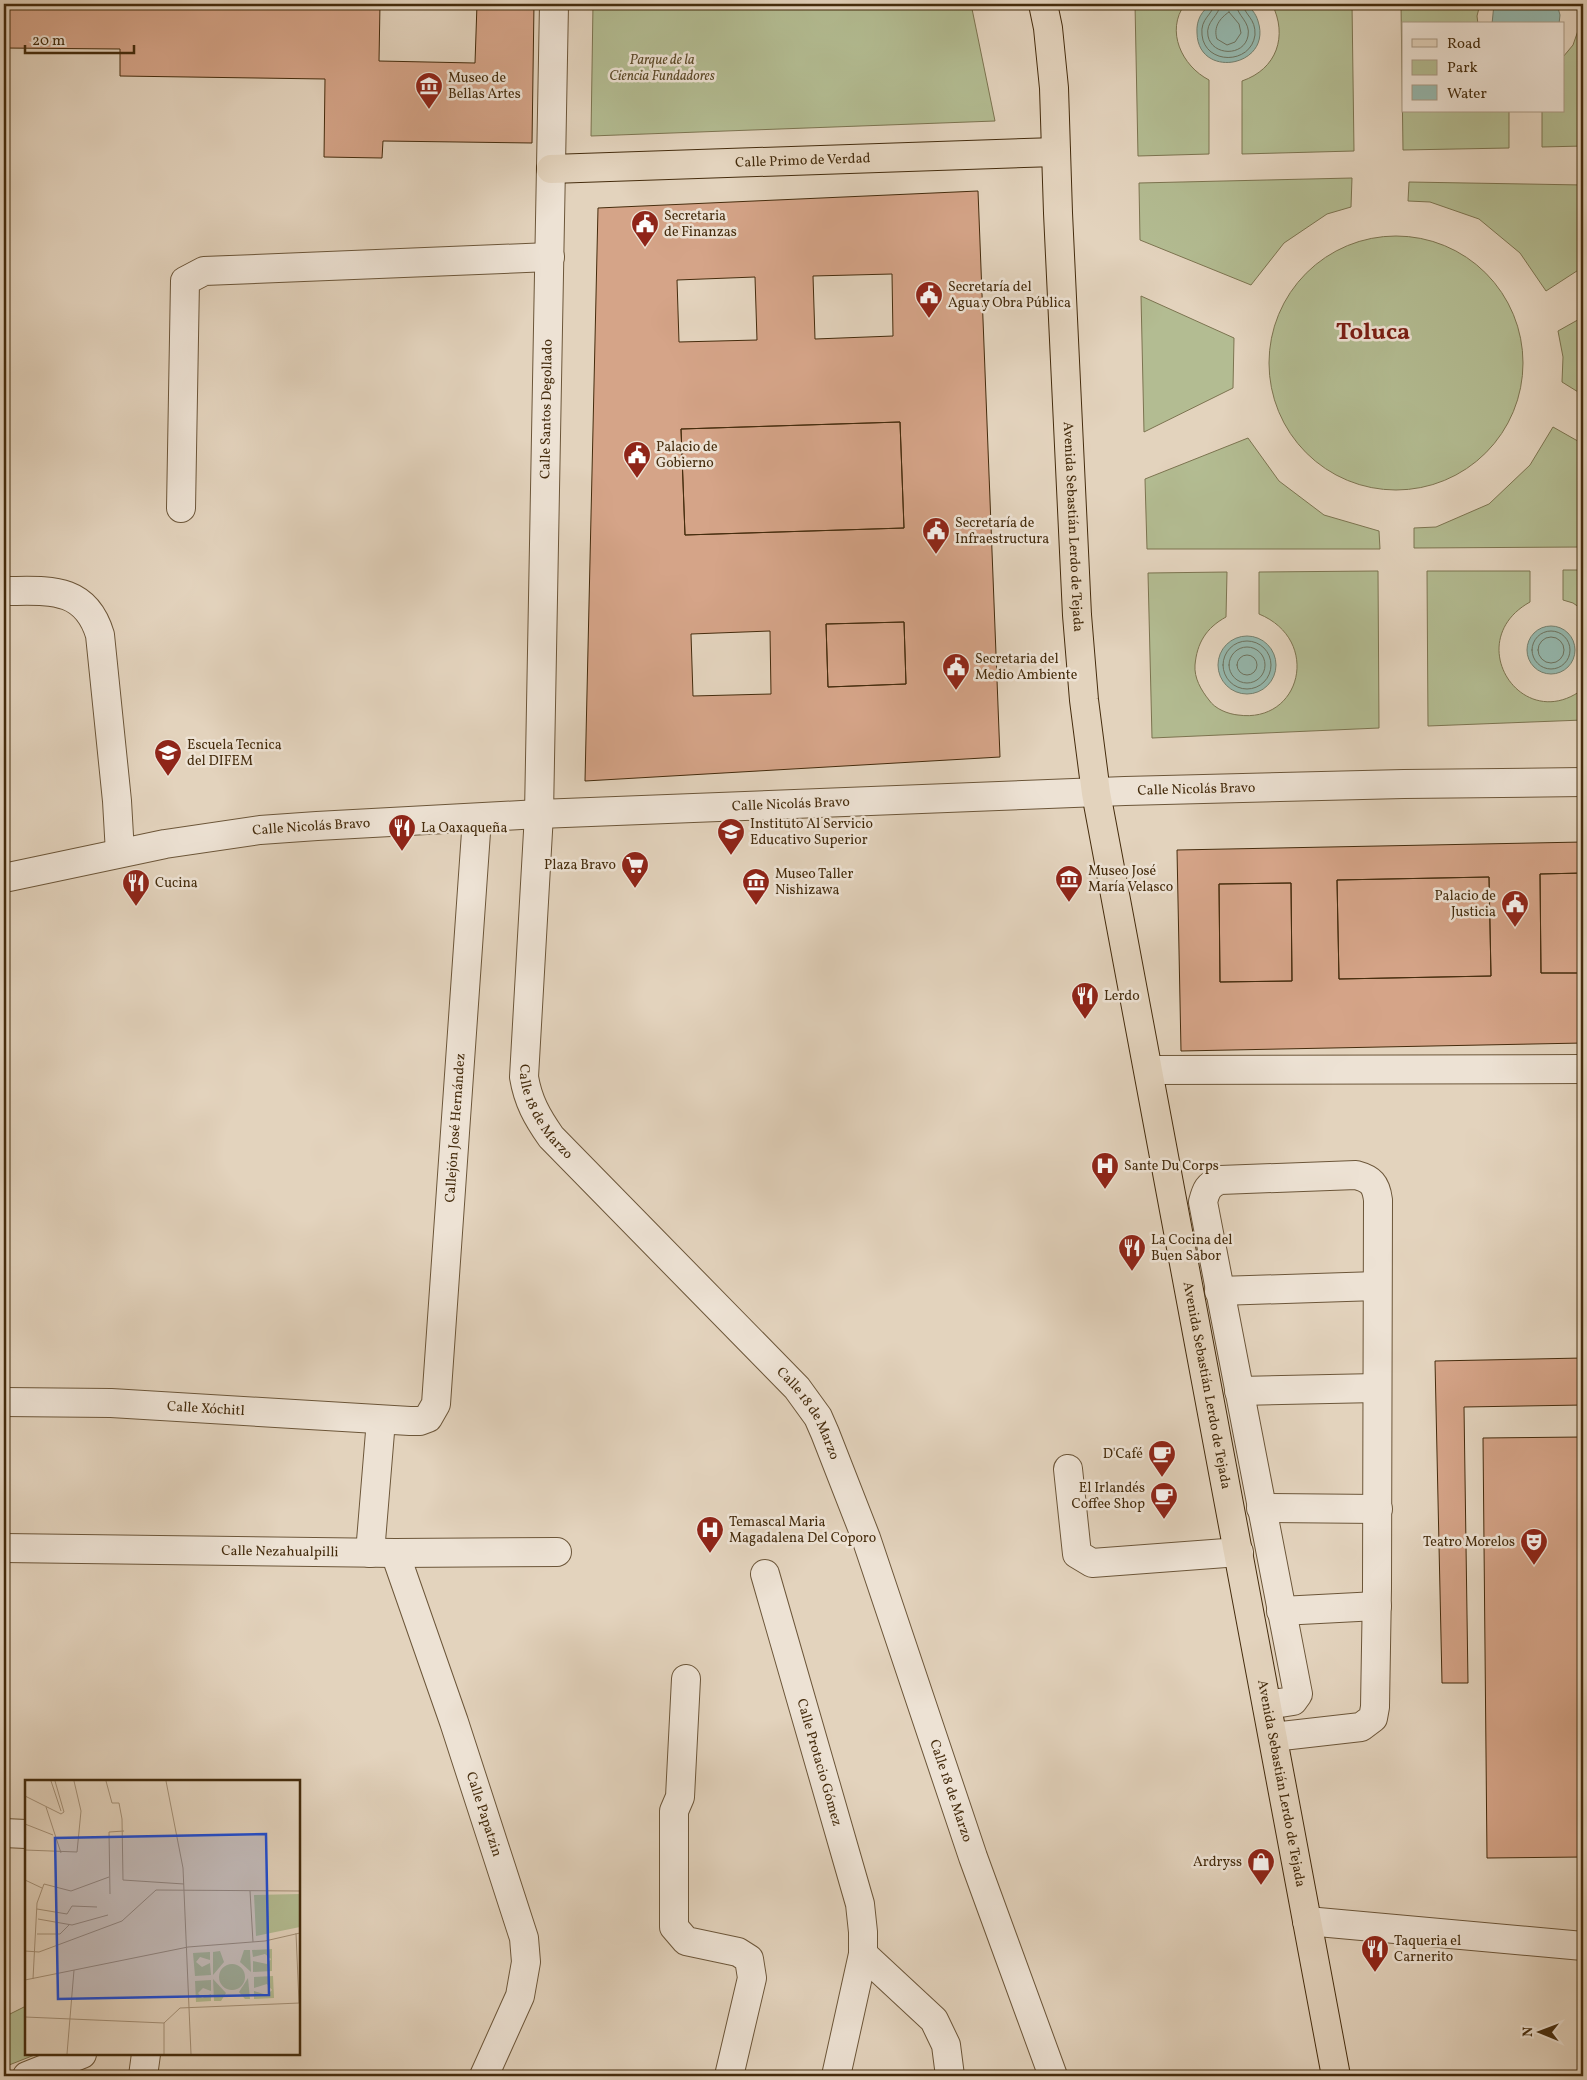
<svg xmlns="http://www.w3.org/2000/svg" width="1587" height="2080" font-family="Vollkorn,serif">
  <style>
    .green { fill: #b3bc92; stroke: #7c7450 }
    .water { fill: #95b8ae; stroke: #75806e }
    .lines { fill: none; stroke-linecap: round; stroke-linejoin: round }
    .shore { stroke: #6d725e; stroke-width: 1 }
    .building { fill: #d5a488; stroke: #452c0d; fill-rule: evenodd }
    .minor-casing { stroke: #6c5639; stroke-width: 30 }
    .major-casing { stroke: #452c0d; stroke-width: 30 }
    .minor { stroke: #ede2d4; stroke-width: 28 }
    .major { stroke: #e3d3bd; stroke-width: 28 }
    .labels { text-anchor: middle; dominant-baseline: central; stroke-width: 5; stroke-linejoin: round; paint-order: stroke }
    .park-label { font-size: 14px; font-style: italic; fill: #5b4928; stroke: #ede2d4 }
    .poi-label { font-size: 14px; fill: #452c0d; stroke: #ede2d4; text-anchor: start }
    .street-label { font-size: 14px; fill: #452c0d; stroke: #ede2d4 }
    .town-label { font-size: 24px; font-weight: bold; fill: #7a1f14; stroke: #ede2d4 }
    .inset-road { fill: none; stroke: #a49077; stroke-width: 1 }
    .view { fill: #1d4ed8; fill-opacity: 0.15; stroke: #1d4ed8; stroke-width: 2.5 }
    .inset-edge { fill: none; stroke: #452c0d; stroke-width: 2.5 }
  </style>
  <rect width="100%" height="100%" fill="#e3d3bd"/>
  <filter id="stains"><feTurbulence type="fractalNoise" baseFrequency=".004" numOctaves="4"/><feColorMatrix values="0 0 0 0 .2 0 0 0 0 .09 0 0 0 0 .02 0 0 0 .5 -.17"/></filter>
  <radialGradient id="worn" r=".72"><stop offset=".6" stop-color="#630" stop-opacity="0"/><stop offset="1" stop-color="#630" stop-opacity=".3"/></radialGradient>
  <path class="green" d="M593,4H971L995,121L591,136Z
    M1135,4H1185C1165,31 1182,66 1209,80V154L1138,156Z
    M1272,4H1352L1354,151L1242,154V81C1277,69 1288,36 1272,4Z
    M1401,4H1480L1477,16L1478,24H1403V111H1509V148L1403,150Z
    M1578,4H1583V146L1542,147V111H1563V57L1573,45L1580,25Z
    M1352,178L1351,207L1327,214L1284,243L1251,285L1140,240L1139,183Z
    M1409,182L1583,185V267L1546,291L1520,253L1479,219L1430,202L1408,201Z
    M1269 363a127 127 0 1 1 254 0a127 127 0 1 1-254 0Z
    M1141,296L1234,338L1233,388L1144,432Z
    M1583,317V395L1562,382L1563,357L1558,331Z
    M1553,427L1583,444V547L1414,548V528L1436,527L1489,504L1530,465Z
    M1248,438L1279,481L1324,515L1379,531L1380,549H1147L1145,479Z
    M1563,570H1583V610L1573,603L1563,600Z
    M1378,571L1379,728L1152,738L1148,573L1227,572L1226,617C1206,628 1197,643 1195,665C1194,678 1201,690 1209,700C1215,709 1228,714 1238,715C1301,724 1322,640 1259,614V572Z
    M1427,571H1530V602C1460,641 1522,736 1583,689V720L1428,726Z
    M26,2006V2054H37L4,2067V2017Z"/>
  <path class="water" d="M1212,4H1244C1251,7 1256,14 1258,21C1273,67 1198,80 1197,33C1196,20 1202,10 1212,4Z
    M1494,4H1557L1560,15L1559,24H1492Z
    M1527 650a24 24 0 1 1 48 0a24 24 0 1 1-48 0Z
    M1218 665a29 29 0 1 1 58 0a29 29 0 1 1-58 0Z"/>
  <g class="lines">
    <path class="shore" d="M1214,4C1213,15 1200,18 1202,35C1205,65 1251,65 1255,35C1256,18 1244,15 1243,4
      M1220,4C1220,16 1205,21 1208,36C1212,56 1244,57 1248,36C1251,22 1237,16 1236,4
      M1229,12L1239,24L1241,33L1235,42L1227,45L1217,39C1213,27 1220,18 1229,12Z
      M1532 650a19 19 0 1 1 38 0a19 19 0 1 1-38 0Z
      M1538 650a13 13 0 1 1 26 0a13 13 0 1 1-26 0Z
      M1223 665a24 24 0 1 1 48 0a24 24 0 1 1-48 0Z
      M1229 665a18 18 0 1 1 36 0a18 18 0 1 1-36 0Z
      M1237 665a10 10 0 1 1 20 0a10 10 0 1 1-20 0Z"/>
  </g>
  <path class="building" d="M4,4H380L379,61L475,63L477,4H534L532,143L383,141L382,158L324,157L325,79L120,76V49L4,48Z
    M978,191L1000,757L585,781L598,208ZM892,274L893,336L815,339L813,276ZM755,277L757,340L679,342L677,280ZM900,422L904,528L685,535L681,429ZM904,622L906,684L828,687L826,624ZM770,631L771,694L693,696L691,634Z
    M900,422L904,528L685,535L681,429Z
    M904,622L906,684L828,687L826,624Z
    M1583,842V873L1540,874L1541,973H1583V1043L1181,1051L1177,850ZM1489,877L1491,976L1339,979L1337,880ZM1291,883L1292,981L1220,982L1219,884Z
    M1583,873V973H1541L1540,874Z
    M1489,877L1491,976L1339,979L1337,880Z
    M1291,883L1292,981L1220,982L1219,884Z
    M1583,1358V1405L1464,1407L1468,1683H1442L1435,1361Z
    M1583,1437V1857L1487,1858L1483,1438Z"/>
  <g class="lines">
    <defs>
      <g id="minor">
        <path id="s1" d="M554,4L539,814L524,1077C528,1101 537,1117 551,1137L797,1388L818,1417L825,1433L866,1538L973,1857L1053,2076"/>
        <path d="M181,508L185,281L204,271L550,257"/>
        <path d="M4,591C47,591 85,585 100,635L117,801L120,853"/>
        <path id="s2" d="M4,878L165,844L260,830L317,826L539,814L1125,791L1404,784L1583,782"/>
        <path d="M1149,1070L1583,1069"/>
        <path d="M1219,1291L1377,1286"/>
        <path d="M1239,1391L1377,1388"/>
        <path id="s3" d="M4,1402L111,1403L410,1421H420L428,1418L436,1404L477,818"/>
        <path d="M1068,1469L1077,1554L1092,1563L1239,1552"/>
        <path d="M1261,1508L1378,1509"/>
        <path id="s4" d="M4,1548L395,1553L557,1552"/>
        <path d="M370,1553L381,1420"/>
        <path id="s5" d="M395,1553L454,1722L524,1938L526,1962L520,1996L484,2076"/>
        <path id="s6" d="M765,1574L860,1904L863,1932V1954L836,2076"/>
        <path d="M1281,1611L1377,1606"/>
        <path d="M686,1679L680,1797L674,1811V1927L686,1941L738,1952L749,1959L752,1978L729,2076"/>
        <path d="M1267,1705L1293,1701L1298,1694L1203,1202C1206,1190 1208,1185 1220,1180L1356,1175C1371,1179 1376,1184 1378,1200L1377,1588L1375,1707L1373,1718L1361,1727L1273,1737"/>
        <path d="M4,1833L26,1834"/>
        <path d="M1307,1921L1583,1946"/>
        <path d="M863,1954L934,2020L946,2045L950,2076"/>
        <path d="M27,2076L82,2054"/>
        <path d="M143,2076L146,2054"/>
      </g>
      <g id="major">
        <path id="s7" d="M1043,4L1048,28L1054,88L1058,213L1077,615L1084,700L1096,793L1336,2076"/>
        <path id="s8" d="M551,169L1056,152"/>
      </g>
    </defs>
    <use href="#minor" class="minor-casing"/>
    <use href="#major" class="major-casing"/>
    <use href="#minor" class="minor"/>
    <use href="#major" class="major"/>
  </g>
  <defs>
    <symbol id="museum-pin" viewBox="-11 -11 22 30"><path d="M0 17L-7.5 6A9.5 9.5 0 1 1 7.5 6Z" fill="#8f2418" stroke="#ede2d4"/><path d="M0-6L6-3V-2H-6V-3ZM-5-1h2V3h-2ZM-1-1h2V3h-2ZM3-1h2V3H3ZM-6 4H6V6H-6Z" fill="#fff"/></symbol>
    <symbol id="civic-pin" viewBox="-11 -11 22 30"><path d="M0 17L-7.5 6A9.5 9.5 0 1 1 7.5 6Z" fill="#8f2418" stroke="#ede2d4"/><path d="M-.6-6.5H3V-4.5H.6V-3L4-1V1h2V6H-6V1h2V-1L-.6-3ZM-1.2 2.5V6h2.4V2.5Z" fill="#fff"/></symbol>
    <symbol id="school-pin" viewBox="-11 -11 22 30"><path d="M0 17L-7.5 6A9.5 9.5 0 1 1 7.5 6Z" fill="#8f2418" stroke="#ede2d4"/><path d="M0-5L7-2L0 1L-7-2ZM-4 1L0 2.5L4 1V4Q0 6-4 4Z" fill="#fff"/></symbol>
    <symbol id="restaurant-pin" viewBox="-11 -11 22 30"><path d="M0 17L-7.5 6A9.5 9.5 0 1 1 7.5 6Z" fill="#8f2418" stroke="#ede2d4"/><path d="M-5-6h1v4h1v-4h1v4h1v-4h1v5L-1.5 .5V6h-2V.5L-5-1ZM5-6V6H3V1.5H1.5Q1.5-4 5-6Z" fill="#fff"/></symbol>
    <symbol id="supermarket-pin" viewBox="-11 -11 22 30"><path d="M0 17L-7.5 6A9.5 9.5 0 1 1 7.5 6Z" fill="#8f2418" stroke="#ede2d4"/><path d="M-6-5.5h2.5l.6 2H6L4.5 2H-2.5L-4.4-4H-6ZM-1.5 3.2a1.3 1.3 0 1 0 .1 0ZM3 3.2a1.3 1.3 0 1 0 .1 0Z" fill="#fff"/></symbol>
    <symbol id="hospital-pin" viewBox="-11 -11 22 30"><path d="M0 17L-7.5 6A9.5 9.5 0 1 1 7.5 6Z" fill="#8f2418" stroke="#ede2d4"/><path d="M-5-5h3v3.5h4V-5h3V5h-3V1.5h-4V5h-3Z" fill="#fff"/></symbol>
    <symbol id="cafe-pin" viewBox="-11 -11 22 30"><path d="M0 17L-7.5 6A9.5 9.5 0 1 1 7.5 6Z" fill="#8f2418" stroke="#ede2d4"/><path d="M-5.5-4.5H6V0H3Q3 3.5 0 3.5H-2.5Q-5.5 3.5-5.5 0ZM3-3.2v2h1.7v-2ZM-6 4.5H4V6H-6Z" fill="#fff"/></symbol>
    <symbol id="theatre-pin" viewBox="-11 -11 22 30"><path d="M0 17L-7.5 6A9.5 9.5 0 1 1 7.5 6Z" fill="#8f2418" stroke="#ede2d4"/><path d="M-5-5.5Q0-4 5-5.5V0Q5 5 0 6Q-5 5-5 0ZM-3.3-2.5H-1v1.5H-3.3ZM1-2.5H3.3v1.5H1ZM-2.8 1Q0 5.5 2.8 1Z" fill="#fff"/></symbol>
    <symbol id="shop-pin" viewBox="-11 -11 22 30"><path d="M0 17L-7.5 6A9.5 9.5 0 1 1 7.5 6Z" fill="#8f2418" stroke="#ede2d4"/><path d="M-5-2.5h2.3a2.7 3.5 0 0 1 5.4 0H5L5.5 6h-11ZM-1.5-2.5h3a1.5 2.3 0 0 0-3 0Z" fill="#fff"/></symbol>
  </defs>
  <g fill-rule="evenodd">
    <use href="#museum-pin" x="413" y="70" width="32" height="43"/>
    <use href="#civic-pin" x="629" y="208" width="32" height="43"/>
    <use href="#civic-pin" x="913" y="279" width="32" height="43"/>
    <use href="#civic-pin" x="621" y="439" width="32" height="43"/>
    <use href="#civic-pin" x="920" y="515" width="32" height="43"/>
    <use href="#civic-pin" x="940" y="651" width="32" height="43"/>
    <use href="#school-pin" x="152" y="737" width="32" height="43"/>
    <use href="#restaurant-pin" x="386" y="812" width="32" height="43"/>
    <use href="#school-pin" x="715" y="816" width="32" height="43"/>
    <use href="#supermarket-pin" x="619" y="849" width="32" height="43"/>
    <use href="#museum-pin" x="1053" y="863" width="32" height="43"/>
    <use href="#museum-pin" x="740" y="866" width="32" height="43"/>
    <use href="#restaurant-pin" x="120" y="867" width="32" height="43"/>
    <use href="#civic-pin" x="1499" y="888" width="32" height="43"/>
    <use href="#restaurant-pin" x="1069" y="980" width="32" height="43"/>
    <use href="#hospital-pin" x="1089" y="1150" width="32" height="43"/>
    <use href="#restaurant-pin" x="1116" y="1232" width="32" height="43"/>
    <use href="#cafe-pin" x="1146" y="1438" width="32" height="43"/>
    <use href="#cafe-pin" x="1148" y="1480" width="32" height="43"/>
    <use href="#hospital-pin" x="694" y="1514" width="32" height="43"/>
    <use href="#theatre-pin" x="1518" y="1526" width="32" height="43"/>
    <use href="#shop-pin" x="1245" y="1846" width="32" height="43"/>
    <use href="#restaurant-pin" x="1359" y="1933" width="32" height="43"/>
  </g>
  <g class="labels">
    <g class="park-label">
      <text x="662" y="60">Parque de la<tspan x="662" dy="16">Ciencia Fundadores</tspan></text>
    </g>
    <g class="poi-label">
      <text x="448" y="78">Museo de<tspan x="448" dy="16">Bellas Artes</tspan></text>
      <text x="664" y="216">Secretaria<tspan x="664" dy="16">de Finanzas</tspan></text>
      <text x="948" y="287">Secretaría del<tspan x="948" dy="16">Agua y Obra Pública</tspan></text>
      <text x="656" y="447">Palacio de<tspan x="656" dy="16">Gobierno</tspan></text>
      <text x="955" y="523">Secretaría de<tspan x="955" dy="16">Infraestructura</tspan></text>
      <text x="975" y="659">Secretaria del<tspan x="975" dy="16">Medio Ambiente</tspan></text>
      <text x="187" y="745">Escuela Tecnica<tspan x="187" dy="16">del DIFEM</tspan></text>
      <text x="750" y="824">Instituto Al Servicio<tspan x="750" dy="16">Educativo Superior</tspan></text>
      <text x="421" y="828">La Oaxaqueña</text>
      <text x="616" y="865" text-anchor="end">Plaza Bravo</text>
      <text x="1088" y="871">Museo José<tspan x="1088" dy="16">María Velasco</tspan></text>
      <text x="775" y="874">Museo Taller<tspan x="775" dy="16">Nishizawa</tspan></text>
      <text x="155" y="883">Cucina</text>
      <text x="1496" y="896" text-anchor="end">Palacio de<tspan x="1496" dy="16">Justicia</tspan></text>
      <text x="1104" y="996">Lerdo</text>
      <text x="1124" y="1166">Sante Du Corps</text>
      <text x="1151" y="1240">La Cocina del<tspan x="1151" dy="16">Buen Sabor</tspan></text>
      <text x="1143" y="1454" text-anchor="end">D'Café</text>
      <text x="1145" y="1488" text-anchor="end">El Irlandés<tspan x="1145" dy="16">Coffee Shop</tspan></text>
      <text x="729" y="1522">Temascal Maria<tspan x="729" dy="16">Magadalena Del Coporo</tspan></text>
      <text x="1515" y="1542" text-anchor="end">Teatro Morelos</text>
      <text x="1242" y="1862" text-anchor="end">Ardryss</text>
      <text x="1394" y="1941">Taqueria el<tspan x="1394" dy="16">Carnerito</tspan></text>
    </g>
    <g class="street-label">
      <text stroke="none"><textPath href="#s8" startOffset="252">Calle Primo de Verdad</textPath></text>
      <text transform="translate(547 409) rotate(-89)">Calle Santos Degollado</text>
      <text stroke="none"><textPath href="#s7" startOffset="524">Avenida Sebastián Lerdo de Tejada</textPath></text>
      <text stroke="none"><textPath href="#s2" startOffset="1198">Calle Nicolás Bravo</textPath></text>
      <text stroke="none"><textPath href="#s2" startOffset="792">Calle Nicolás Bravo</textPath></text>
      <text stroke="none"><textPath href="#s2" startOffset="312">Calle Nicolás Bravo</textPath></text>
      <text stroke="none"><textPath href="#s1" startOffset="1114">Calle 18 de Marzo</textPath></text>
      <text stroke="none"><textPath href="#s3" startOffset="718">Callejón José Hernández</textPath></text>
      <text stroke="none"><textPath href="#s7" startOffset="1394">Avenida Sebastián Lerdo de Tejada</textPath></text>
      <text stroke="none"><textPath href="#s3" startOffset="202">Calle Xóchitl</textPath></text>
      <text stroke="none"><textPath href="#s1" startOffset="1519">Calle 18 de Marzo</textPath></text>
      <text stroke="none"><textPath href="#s4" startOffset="276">Calle Nezahualpilli</textPath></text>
      <text stroke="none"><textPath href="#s6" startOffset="196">Calle Protacio Gómez</textPath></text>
      <text stroke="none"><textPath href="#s7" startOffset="1799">Avenida Sebastián Lerdo de Tejada</textPath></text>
      <text stroke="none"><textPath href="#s1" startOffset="1924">Calle 18 de Marzo</textPath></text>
      <text stroke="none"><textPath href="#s5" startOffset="276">Calle Papatzin</textPath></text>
    </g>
    <g class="town-label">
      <text x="1373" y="333">Toluca</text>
    </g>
  </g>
  <g transform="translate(25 1780)">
    <rect width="275" height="275" fill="#e3d3bd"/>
    <path d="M275,114V147L231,156L229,115ZM247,169V191L228,192V181L242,184L246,179L240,174L228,177L227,170ZM219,170H225L226,192L215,182ZM195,171L199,182L188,195V172ZM185,172V180L175,177L171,182L177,187L185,183L186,195L170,196L168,173ZM194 197a13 13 0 1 1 26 0a13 13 0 1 1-26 0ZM248,196L249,218L229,219V211L242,215L247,210L242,204L229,208V197ZM223,198L225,219H220L214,212ZM188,199L201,213L196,221H189ZM186,200V211L178,208L173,213L177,218L186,214V221L171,222L170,201Z" fill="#b3bc92"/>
    <path class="inset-road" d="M26,1L36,31M30,1L39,32L36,34M81,1L87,23H94L97,39L98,100L159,104M141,1L158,88L166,274M0,16L36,34M21,27L36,73M0,44L28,55M0,70L52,72L56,31L49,1M0,100L17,108M225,111L228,162M85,114L84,52L99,51M12,129L42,134L47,126L72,127M13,139L47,145L83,135M271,153L274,223M12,154H35L44,145M0,171L14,172L97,141L131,110L275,111M8,199L12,123L19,104L46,111L84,97M0,200L163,167L240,161L275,153M0,237L139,243M42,274L49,190M139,274V243L155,228L275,223"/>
    <path class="view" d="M241,54L244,215L33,219L30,58Z"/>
    <rect width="275" height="275" class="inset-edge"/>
  </g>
  <rect width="1587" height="2080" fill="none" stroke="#e3d3bd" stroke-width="20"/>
  <rect x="5" y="5" width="1577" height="2070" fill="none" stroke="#452c0d" stroke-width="2.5"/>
  <rect x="10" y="10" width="1567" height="2060" fill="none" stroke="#452c0d"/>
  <rect x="1402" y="22" width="162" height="90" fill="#ede2d4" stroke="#aa9984"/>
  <rect x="1412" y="39" width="25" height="8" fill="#e3d3bd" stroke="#aa9984"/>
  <text x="1447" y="48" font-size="15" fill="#452c0d">Road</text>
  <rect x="1412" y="60" width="25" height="15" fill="#b3bc92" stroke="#aa9984"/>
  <text x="1447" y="72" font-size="15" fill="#452c0d">Park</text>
  <rect x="1412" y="85" width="25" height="15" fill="#95b8ae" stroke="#aa9984"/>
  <text x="1447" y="98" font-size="15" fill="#452c0d">Water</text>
  <g transform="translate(1540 2032) rotate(271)" stroke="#ede2d4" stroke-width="4" paint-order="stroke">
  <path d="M0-4L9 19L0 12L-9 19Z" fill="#452c0d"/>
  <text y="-8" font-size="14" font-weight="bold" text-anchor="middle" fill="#452c0d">N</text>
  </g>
  <path d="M25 45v8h109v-8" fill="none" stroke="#452c0d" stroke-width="2.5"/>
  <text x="32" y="45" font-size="15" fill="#452c0d" stroke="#ede2d4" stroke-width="4" paint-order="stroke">20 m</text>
  <rect width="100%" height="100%" filter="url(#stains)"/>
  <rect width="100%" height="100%" fill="url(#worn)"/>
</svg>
